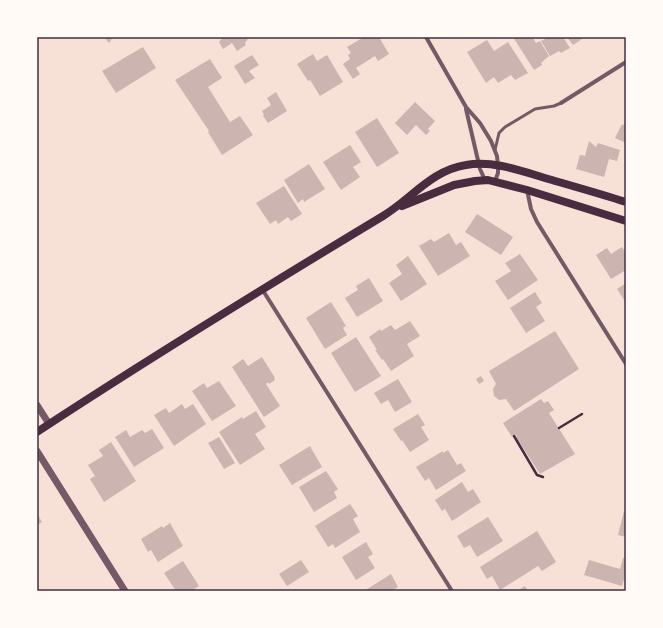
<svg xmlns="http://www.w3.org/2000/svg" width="663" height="628" font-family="'PT Sans Narrow',sans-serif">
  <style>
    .building { fill: #ccb4b1 }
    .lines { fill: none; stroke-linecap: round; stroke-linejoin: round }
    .path { stroke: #4a2c40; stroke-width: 2.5 }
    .service { stroke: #755966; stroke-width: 3 }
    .minor { stroke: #755966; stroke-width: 4 }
    .tertiary { stroke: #755966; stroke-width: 7 }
    .secondary { stroke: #4a2c40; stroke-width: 8 }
    .neatline { fill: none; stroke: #4a2c40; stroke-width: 1.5 }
  </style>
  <rect width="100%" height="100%" fill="#f7e1d7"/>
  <path class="building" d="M104,37H113L109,43Z
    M223,37H249L245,43L246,45L237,51L232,43L223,49L219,42Z
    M364,37H379L389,54L378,61L375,56L356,68L360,74L353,79L343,64L350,59L348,55L351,53L347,47Z
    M513,37H530L531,39L533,38L536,43L540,41L549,56L541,63L542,65L534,70Z
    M544,37H563L570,48L561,53L559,51L550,56L541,41L545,39Z
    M567,37H585L573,45Z
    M487,40L494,51L508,42L528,73L515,80L511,75L498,83L494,77L486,83L467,52Z
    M143,47L156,68L116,93L102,71Z
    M313,54L317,61L327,55L343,82L320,96L310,80L308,81L297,64Z
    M252,55L259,65L249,71L255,78L245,84L234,66Z
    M210,59L222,78L208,87L230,122L240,116L253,135L222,155L208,132L209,131L175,80Z
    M276,92L287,111L268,123L263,116L264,115L262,111L271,105L267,98Z
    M415,102L435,121L428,129L430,131L426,135L416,125L407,135L395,123Z
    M377,118L399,153L377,167L355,132Z
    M622,124L626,126V143L615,138Z
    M589,141L596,147L598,143L620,150L617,161L609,159L604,177L576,169L580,155L585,156Z
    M350,145L361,162L353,167L360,177L341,190L323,162Z
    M309,164L325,189L304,202L303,199L298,203L284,180Z
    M284,186L302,214L291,221L288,217L278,224L276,220L270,224L256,203Z
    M477,214L513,237L501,255L465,232Z
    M449,233L456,245L461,242L470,256L438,276L419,246L431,239L434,242Z
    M622,247L626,253V270L611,279L596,255L607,248L611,254Z
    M520,254L538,280L508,300L495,281L511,271L505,263Z
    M408,256L427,284L401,301L389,283L402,274L396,265Z
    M369,278L383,301L357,317L345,298L358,290L356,286Z
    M626,283V303L617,289Z
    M535,292L542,303L536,307L545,321L526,333L510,308Z
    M331,302L346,326L343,328L347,335L325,349L306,318Z
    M410,321L420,336L407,344L414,356L391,371L383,359L382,360L375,350H377L369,337L380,329L381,331L391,325L395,330Z
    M555,331L579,369L514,411L506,399L499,400L494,396L493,389L496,384L489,371Z
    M356,337L381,376L355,392L331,353Z
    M262,357L275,378H274L275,380L269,384L268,382L266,384L280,406L264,417L232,367L243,359L248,366Z
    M481,376L484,381L479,384L476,379Z
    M398,379L412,402L395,412L388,400L381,404L374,393Z
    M219,381L236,406L212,421L192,391L204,383L207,388Z
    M541,399L544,403L548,401L554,410L549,413L575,454L540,474L516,437L517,436L516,435L512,437L503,423Z
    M182,404L185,409L193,404L206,424L174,446L154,415L166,408L169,413Z
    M256,411L266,427L255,434L265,449L240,465L219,432L242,417L243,419Z
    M418,414L425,425L421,427L429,440L410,452L402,440L401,441L393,429Z
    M152,429L164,448L134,467L115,437L126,430L130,437L142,430L145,433Z
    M219,437L235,463L224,469L208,443Z
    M111,442L136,481L104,502L90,479L95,476L88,465L103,456L99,450Z
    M310,446L322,467L292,485L279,465Z
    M448,450L457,465L461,463L466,471L436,490L429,478L425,481L416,467L443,451V453Z
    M326,471L338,489L334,492L337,498L314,512L299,487Z
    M462,482L468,492L473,489L481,502L452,521L445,509L442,511L435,500Z
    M350,504L358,516L353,519L360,532L335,548L333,544L328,547L315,526Z
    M624,511H626V537L618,535Z
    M37,514L42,522L37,525Z
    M488,517L503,541L477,557L470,545L464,548L457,536Z
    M170,523L183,546L158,562L151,550L148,552L141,539L162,526L163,528Z
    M537,531L556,562L542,571L538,566L500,590L492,576L487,579L480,567Z
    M366,542L373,554L368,557L375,568L356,580L342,557Z
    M623,558L626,559V573L622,586L584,575L589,560L620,569Z
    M301,560L309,572L287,586L279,574Z
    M183,561L199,586L191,591H176L164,573Z
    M391,574L398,587L392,591H364Z
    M525,586L528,591H517Z"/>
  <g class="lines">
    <path class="path" d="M559,428L582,414
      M514,436L537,475L543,477"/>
    <path class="service" d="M495,150L499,133L505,127L535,109L554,106L561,103"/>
    <path class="minor" d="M426,37L466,107L480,123L491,141L497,156L498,166V173L495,181
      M561,103L626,62
      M466,109L480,169L485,180
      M527,190L531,209L537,222L626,364
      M262,289L452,591"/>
    <path class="tertiary" d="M37,405L49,424
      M37,451L125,591"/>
    <path class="secondary" d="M402,206L454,185L475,181L488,180L527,190L626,221
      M37,432C151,357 267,286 383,216C411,199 432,170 466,165C495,160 524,172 552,180C576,187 601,194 626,202"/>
  </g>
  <rect width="663" height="628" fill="none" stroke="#fffaf5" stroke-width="76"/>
  <rect x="38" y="38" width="587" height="552" class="neatline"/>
</svg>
